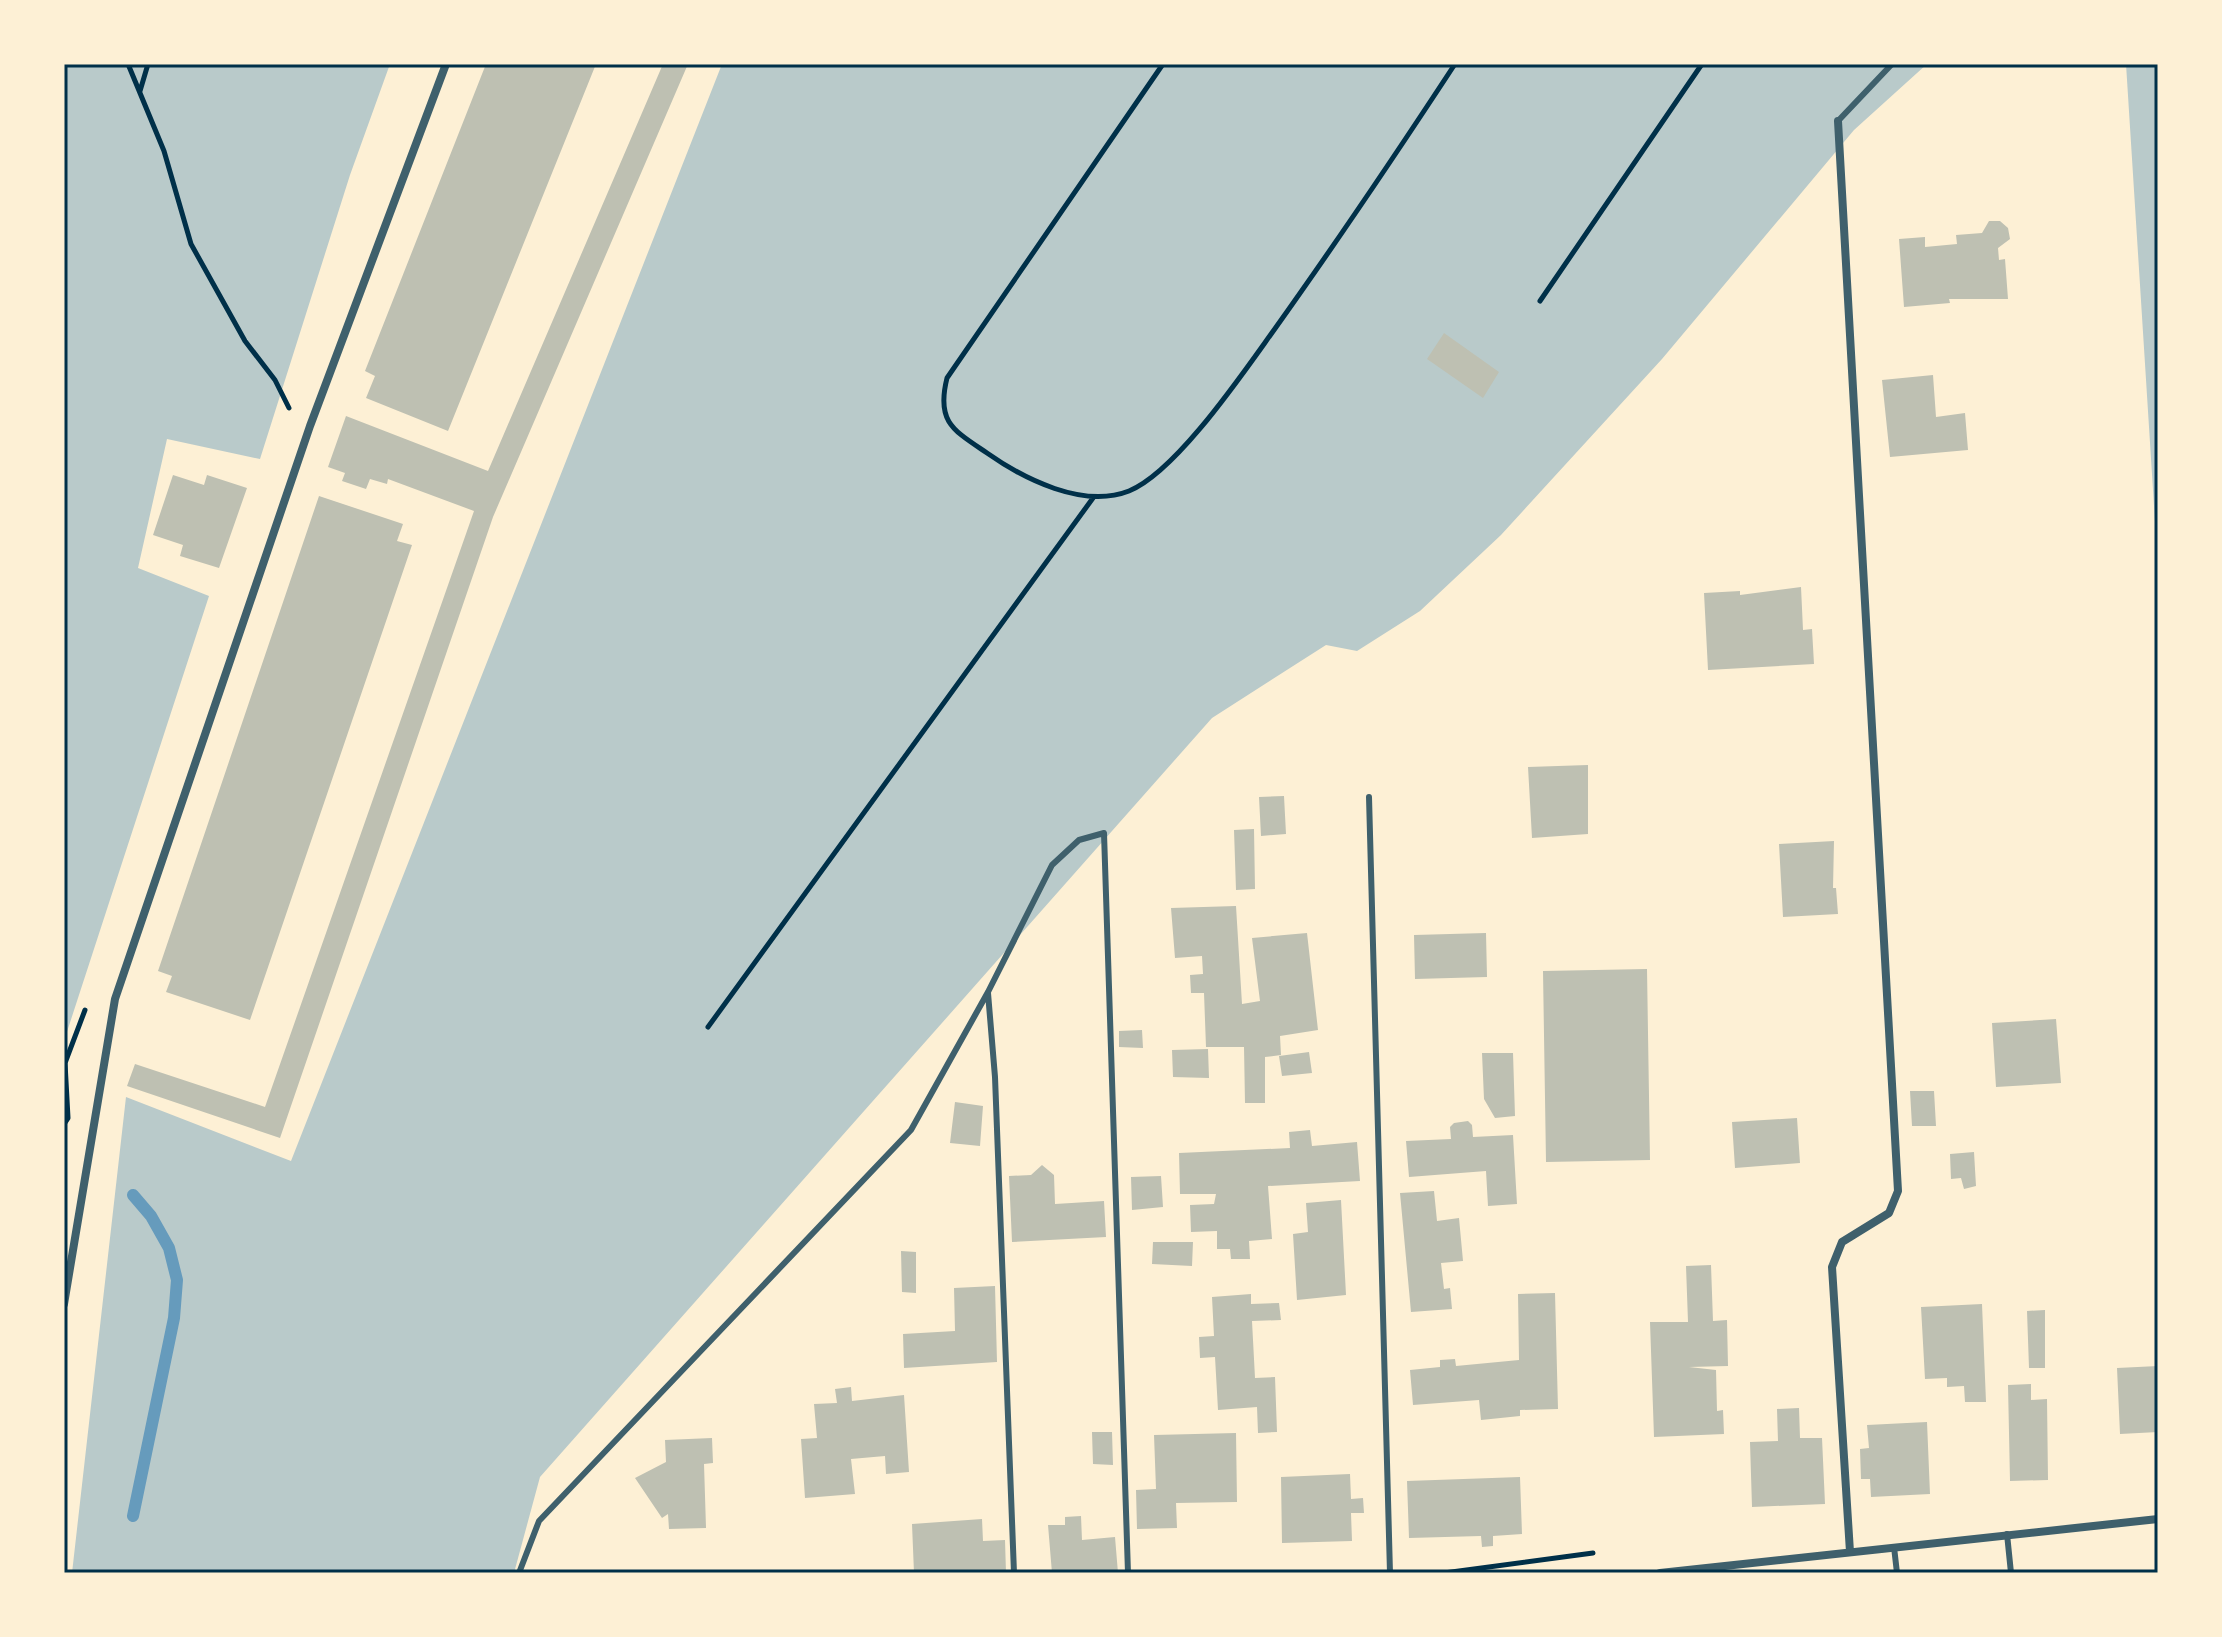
<svg xmlns="http://www.w3.org/2000/svg" width="2222" height="1637" font-family="'Public Sans',sans-serif">
  <style>
    .green { fill: #b9caca }
    .lines { fill: none; stroke-linecap: round; stroke-linejoin: round }
    .stream { stroke: #669bbc; stroke-width: 12 }
    .building { fill: #bec0b2 }
    .path { stroke: #003049; stroke-width: 5 }
    .service { stroke: #3f606c; stroke-width: 6 }
    .minor { stroke: #3f606c; stroke-width: 8 }
    .neatline { fill: none; stroke: #003049; stroke-width: 3 }
  </style>
  <rect width="100%" height="100%" fill="#fdf0d5"/>
  <path class="green" d="M64,64H390L350,175L260,459L167,439L138,568L209,596L64,1041Z
    M722,64H1927L1854,130L1662,359L1501,535L1420,611L1357,651L1326,645L1212,718L540,1477L514,1573H72L126,1097L291,1161Z
    M2126,64H2158V569Z"/>
  <g class="lines">
    <path class="stream" d="M133,1195L151,1216L169,1248L177,1280L174,1318L133,1516"/>
  </g>
  <path class="building" d="M486,64H596L448,431L366,398L375,376L365,371Z
    M663,64H688L493,517L280,1138L127,1086L135,1064L265,1107L474,511L388,479L387,484L370,479L366,489L342,481L345,473L328,467L346,416L488,471Z
    M1989,221H2000L2008,228L2010,239L1998,248L1999,260L2005,259L2008,299H1949L1950,303L1904,307L1899,239L1925,237V247L1957,244L1956,235L1982,233Z
    M1444,333L1499,372L1483,398L1427,359Z
    M1933,375L1936,417L1965,413L1968,450L1890,457L1882,380Z
    M173,475L204,485L207,475L247,488L219,568L180,556L183,545L153,535Z
    M319,496L403,524L397,541L412,545L250,1020L166,992L172,976L158,971Z
    M1801,587L1803,630L1812,629L1814,664L1708,670L1704,593L1740,591V595Z
    M1588,765V834L1532,838L1528,767Z
    M1284,796L1286,834L1261,836L1259,797Z
    M1254,829L1255,889L1236,890L1234,830Z
    M1834,841L1833,888H1836L1838,914L1783,917L1779,844Z
    M1236,906L1242,1004L1260,1001L1252,938L1307,933L1318,1030L1280,1036L1281,1055L1265,1057V1103H1245L1244,1047H1206L1204,993H1191L1190,975L1203,974L1202,956L1175,958L1171,908Z
    M1486,933L1487,977L1415,979L1414,935Z
    M1647,969L1650,1160L1546,1162L1543,971Z
    M2056,1019L2061,1083L1996,1087L1992,1023Z
    M1142,1030L1143,1048L1119,1047V1031Z
    M1208,1049L1209,1078L1173,1077L1172,1050Z
    M1309,1052L1312,1073L1282,1076L1279,1056Z
    M1482,1053H1513L1515,1116L1495,1118L1484,1099Z
    M1910,1091H1934L1936,1126H1912Z
    M955,1102L983,1106L980,1146L950,1143Z
    M1797,1118L1800,1163L1735,1168L1732,1122Z
    M1468,1121L1472,1125L1473,1137L1513,1135L1517,1204L1488,1206L1486,1171L1409,1177L1406,1141L1451,1139L1450,1127L1454,1123Z
    M1310,1130L1312,1146L1357,1142L1360,1181L1268,1186L1272,1239L1249,1241L1250,1259H1231L1230,1249H1217V1231L1191,1232L1190,1205L1214,1204L1216,1194H1180L1179,1153L1290,1148L1289,1132Z
    M1974,1152L1976,1186L1964,1189L1961,1178L1951,1179L1950,1154Z
    M1042,1165L1054,1175L1055,1204L1104,1201L1106,1237L1012,1242L1009,1176L1031,1175Z
    M1161,1176L1163,1207L1132,1210L1131,1177Z
    M1434,1191L1437,1221L1459,1218L1463,1261L1441,1263L1444,1289L1450,1288L1452,1309L1411,1312L1400,1193Z
    M1341,1200L1346,1295L1297,1300L1293,1234L1308,1232L1306,1203Z
    M1153,1242H1193L1192,1266L1152,1264Z
    M901,1251L916,1252V1293L902,1292Z
    M1711,1265L1713,1321L1727,1320L1728,1366L1689,1367L1716,1370L1717,1411L1723,1410L1724,1434L1654,1437L1650,1322H1688L1686,1266Z
    M995,1286L997,1362L904,1368L903,1334L955,1331L954,1288Z
    M1555,1293L1558,1409L1520,1410V1416L1481,1420L1479,1400L1413,1405L1410,1370L1440,1367V1360L1455,1359L1456,1366L1519,1360L1518,1294Z
    M1251,1294V1304L1279,1303L1281,1320L1252,1321L1255,1378L1275,1377L1277,1432L1258,1433L1257,1407L1218,1410L1215,1357L1200,1358L1199,1337L1214,1336L1212,1297Z
    M1982,1304L1986,1402H1965L1964,1386L1947,1387V1378L1925,1379L1921,1307Z
    M2045,1310V1368H2029L2027,1311Z
    M2158,1366V1432L2120,1434L2117,1368Z
    M2031,1384V1400L2047,1399L2048,1480L2010,1481L2008,1385Z
    M851,1387L852,1401L904,1395L909,1472L886,1474L885,1456L851,1459L855,1494L805,1498L801,1439L817,1438L814,1404L837,1403L835,1389Z
    M1799,1408L1800,1438H1822L1825,1504L1752,1507L1750,1442L1778,1441L1777,1409Z
    M1927,1422L1930,1494L1871,1497L1870,1479H1861L1860,1449L1869,1448L1867,1425Z
    M1092,1432H1112L1113,1465L1093,1464Z
    M1236,1433L1237,1502L1176,1503L1177,1528L1137,1529L1136,1490L1156,1489L1154,1435Z
    M712,1438L713,1463L704,1464L706,1528L669,1529L668,1514L662,1518L635,1478L666,1462L665,1440Z
    M1350,1474L1351,1499L1363,1498L1364,1513H1351L1352,1541L1282,1543L1281,1477Z
    M1520,1477L1522,1534L1493,1536V1546L1482,1547L1481,1536L1409,1538L1407,1481Z
    M1081,1516L1082,1540L1115,1537L1118,1573H1052L1048,1525H1065V1517Z
    M982,1519L983,1541L1005,1540L1006,1573H914L912,1524Z"/>
  <g class="lines">
    <path class="path" d="M128,64L164,151L191,244L245,341L275,380L289,408
      M1163,64L947,378C936,422 953,430 987,453C1024,479 1083,509 1129,491C1176,472 1243,373 1274,330C1336,243 1396,154 1455,64
      M140,91L148,64
      M1540,301L1702,64
      M708,1027L1093,498
      M64,1124L68,1118L65,1063L85,1010
      M1444,1573L1593,1553"/>
    <path class="service" d="M1838,121L1892,64
      M1369,797L1390,1573
      M988,993L995,1077L1014,1573
      M2007,1534L2011,1573
      M1894,1547L1897,1573
      M519,1573L539,1521L911,1130L988,992L1052,865L1079,840L1104,833L1128,1573"/>
    <path class="minor" d="M1838,121L1898,1191L1889,1213L1842,1242L1832,1267L1850,1552
      M64,1304L115,999L310,426L446,64
      M1660,1573L2158,1519"/>
  </g>
  <rect width="2222" height="1637" fill="none" stroke="#fdf0d5" stroke-width="132"/>
  <rect x="66" y="66" width="2090" height="1505" class="neatline"/>
</svg>
